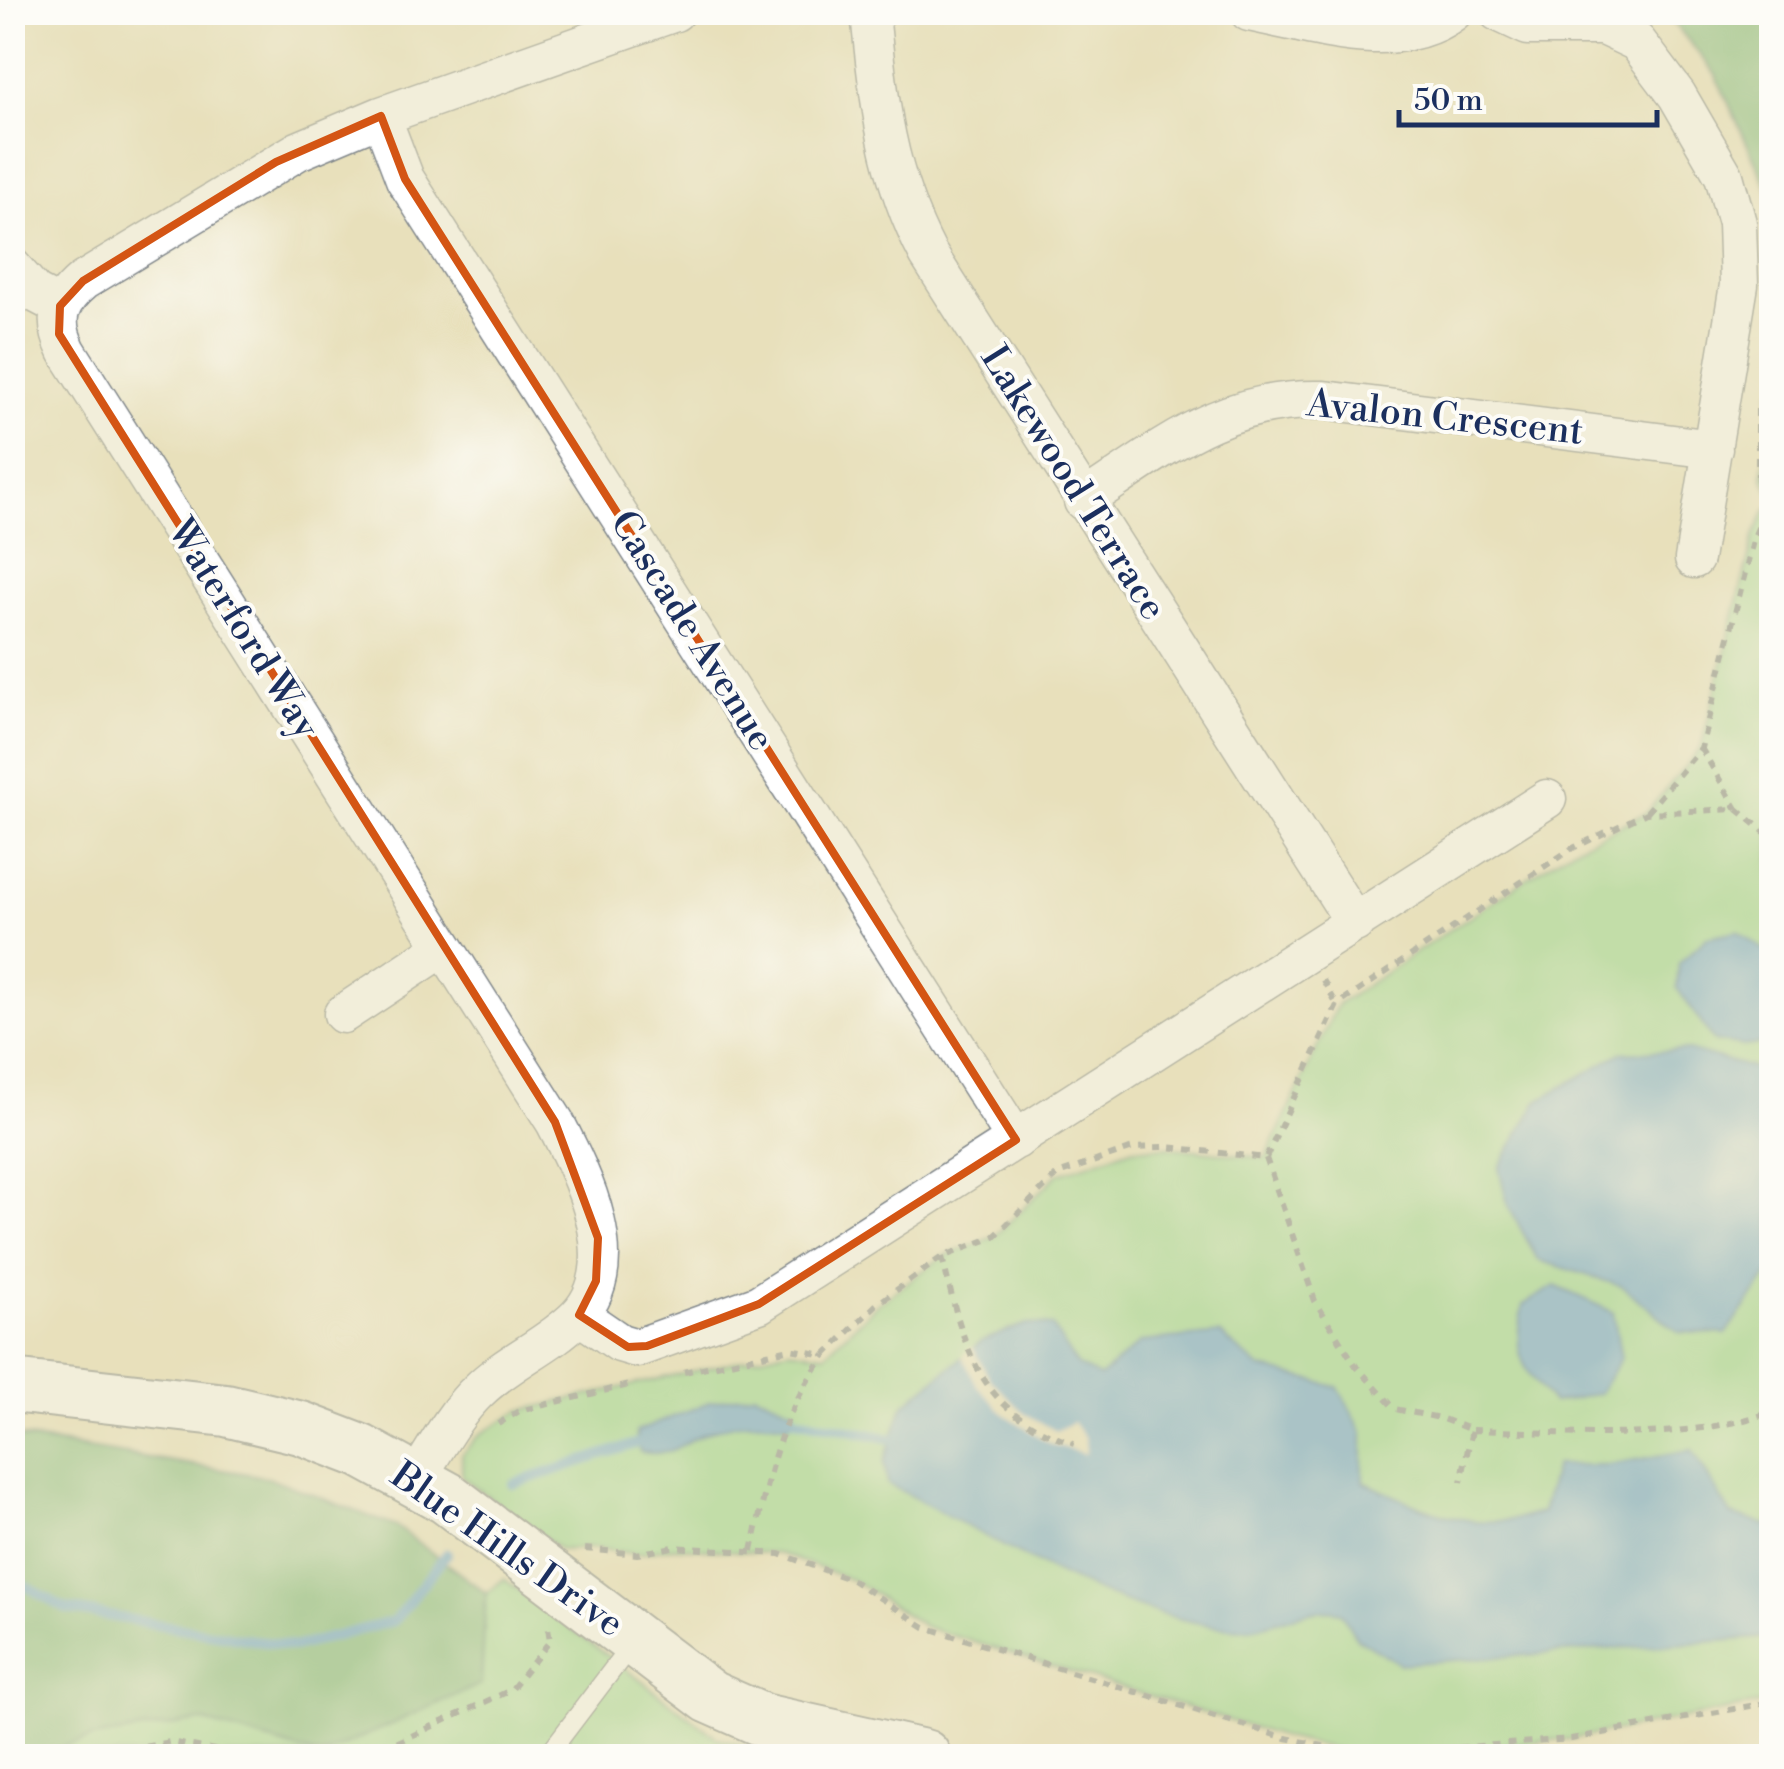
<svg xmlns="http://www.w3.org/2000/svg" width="1784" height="1769" font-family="'Libre Bodoni',serif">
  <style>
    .green { fill: #95d991; stroke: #588478; stroke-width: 2.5 }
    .forest { fill: #78b97b; stroke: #4a746c; stroke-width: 2.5 }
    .water { fill: #5ea1d2; stroke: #3c6898; stroke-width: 2.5 }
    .pier { fill: #e8e0bb }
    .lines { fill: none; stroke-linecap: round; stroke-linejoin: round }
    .stream { stroke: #5ea1d2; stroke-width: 10 }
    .lane-casing { stroke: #82888c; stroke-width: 21 }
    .street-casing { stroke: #82888c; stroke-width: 41 }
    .secondary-casing { stroke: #82888c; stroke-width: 56 }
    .path { stroke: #82888c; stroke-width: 6; stroke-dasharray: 8 8; stroke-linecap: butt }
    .lane { stroke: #fff; stroke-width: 18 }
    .street { stroke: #fff; stroke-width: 38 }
    .secondary { stroke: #fff; stroke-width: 52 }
    .marked { fill: none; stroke: #d45514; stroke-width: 8; stroke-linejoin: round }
    .labels { text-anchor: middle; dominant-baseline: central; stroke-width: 8; stroke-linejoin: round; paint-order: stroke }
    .street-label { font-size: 38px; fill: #1b2f5e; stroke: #fdfcf7 }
  </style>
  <rect width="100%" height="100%" fill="#fdfcf7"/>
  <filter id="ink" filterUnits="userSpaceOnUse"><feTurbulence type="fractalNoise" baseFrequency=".01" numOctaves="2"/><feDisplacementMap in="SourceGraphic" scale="20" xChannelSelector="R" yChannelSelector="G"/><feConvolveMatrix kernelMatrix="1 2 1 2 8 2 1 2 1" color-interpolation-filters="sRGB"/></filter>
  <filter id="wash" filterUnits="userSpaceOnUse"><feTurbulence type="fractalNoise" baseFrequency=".0048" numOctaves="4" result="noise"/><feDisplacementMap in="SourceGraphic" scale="40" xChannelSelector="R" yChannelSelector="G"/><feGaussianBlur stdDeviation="2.25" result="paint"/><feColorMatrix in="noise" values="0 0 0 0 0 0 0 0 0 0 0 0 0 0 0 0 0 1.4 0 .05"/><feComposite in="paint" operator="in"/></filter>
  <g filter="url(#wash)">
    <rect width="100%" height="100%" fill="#e8e0bb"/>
    <path class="green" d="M1771,507V1702L1571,1739L1365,1755L1286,1738L925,1627L852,1580L780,1554L673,1547L637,1554L592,1548L560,1550L462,1477V1454L479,1435L519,1411L790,1349L825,1354L876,1305L942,1257L994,1237L1058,1174L1133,1148L1167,1147L1266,1158L1337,1005L1571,849L1646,813L1701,748L1754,537L1765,512Z
      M16,1436L267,1477L397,1527L486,1593L504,1579L718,1738L788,1756H13Z"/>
    <path class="forest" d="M1666,13H1771V196L1715,74Z
      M1771,390V495L1763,476Z
      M13,1437L267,1477L397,1527L486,1593L481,1684L320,1756L202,1721L92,1738L34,1756L13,1744Z"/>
    <path class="water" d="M1737,931L1771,955V1043L1743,1046L1714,1041L1677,988L1679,963L1707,937Z
      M1688,1050L1771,1073V1271L1726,1334L1679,1332L1622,1286L1538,1260L1508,1205L1499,1168L1538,1101L1621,1053Z
      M1555,1286L1613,1312L1621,1358L1599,1393L1553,1403C1521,1366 1512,1354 1523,1305Z
      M1026,1324L1052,1326L1076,1365L1100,1377L1141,1342L1220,1334L1260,1368L1338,1387L1363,1433V1482C1425,1509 1474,1537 1542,1512L1555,1465H1607L1692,1450L1731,1515L1771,1526V1637L1400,1664L1357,1638L1341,1612C1302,1603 1268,1633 1230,1628C1108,1614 996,1539 888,1484L884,1462L903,1406L982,1341Z
      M755,1393L795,1410L789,1425C760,1419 736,1421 708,1432C677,1443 678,1457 640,1452L636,1432L709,1402Z"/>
    <path class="pier" d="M972,1346L990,1379L1024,1413L1056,1431L1073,1422L1085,1439L1086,1454L1050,1444L1003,1413L977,1385L962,1356Z"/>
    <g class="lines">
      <path class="stream" d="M792,1418L892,1439
        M513,1484L638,1443
        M12,1578L66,1609L294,1647L394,1621L447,1553"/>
    </g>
  </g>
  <g filter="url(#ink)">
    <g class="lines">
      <defs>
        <path id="lane" d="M550,1752L632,1644"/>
        <path id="street" d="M870,12C878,99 887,176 928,254L1355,923
          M1249,12C1313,24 1395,55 1453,12
          M1498,12L1528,26H1603L1637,42L1677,95L1724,176L1737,223L1739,285L1694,559
          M381,116L405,179L1016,1140
          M12,267L35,293L60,306
          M1083,501C1164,448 1222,397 1324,400L1713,449
          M343,1014L444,947
          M579,1315L620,1343L637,1348L759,1304L1547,799
          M416,1479C435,1450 453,1415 478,1391C507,1362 548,1346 577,1317C628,1265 582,1174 555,1122L67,351C52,320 57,303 83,281L298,151L381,116L675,12"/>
        <path id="secondary" d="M12,1386L226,1410L301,1428L361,1451L447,1498L710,1697L762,1720L924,1756"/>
      </defs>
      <use href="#lane" class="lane-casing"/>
      <use href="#street" class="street-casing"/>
      <use href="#secondary" class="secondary-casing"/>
      <path class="path" d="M1758,409V490L1772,501
        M1701,748L1737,809
        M1647,812L1701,748L1754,537L1765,512L1772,507
        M1323,980L1337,1005
        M1266,1158L1315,1301L1356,1366L1395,1409L1440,1418L1472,1430L1461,1482
        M942,1257C964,1346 976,1412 1074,1444
        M684,1372L790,1349L825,1355L876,1305L942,1257L994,1237L1058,1174L1133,1148L1167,1147L1266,1158L1337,1005L1571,849L1646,813L1737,809L1772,838
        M498,1424L519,1411L633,1384
        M1472,1430C1569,1433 1678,1443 1772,1412
        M585,1549L637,1554L673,1547L780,1554L852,1580L925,1627L1286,1738L1365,1755L1571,1739L1772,1702
        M752,1551C769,1474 777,1421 825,1355
        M98,1756L169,1742L250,1756
        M368,1756L511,1690L550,1641L548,1627"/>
      <use href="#lane" class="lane"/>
      <use href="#street" class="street"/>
      <use href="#secondary" class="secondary"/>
    </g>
  </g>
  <path d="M0 0H1784V1769H0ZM381,116L405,179L1016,1140L759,1304L647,1346L628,1347L579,1315L596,1281L598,1238L555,1122L59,334L60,306L83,281L276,162Z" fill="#e8e0bb" fill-opacity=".55" fill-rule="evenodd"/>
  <path class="marked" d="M381,116L405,179L1016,1140L759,1304L647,1346L628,1347L579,1315L596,1281L598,1238L555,1122L59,334L60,306L83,281L276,162Z"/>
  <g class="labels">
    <g class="street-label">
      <text transform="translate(1445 418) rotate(6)">Avalon Crescent</text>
      <text transform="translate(1073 483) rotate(58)">Lakewood Terrace</text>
      <text transform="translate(243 629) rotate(58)">Waterford Way</text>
      <text transform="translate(692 631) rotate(58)">Cascade Avenue</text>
      <text transform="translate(507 1550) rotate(35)">Blue Hills Drive</text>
    </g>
  </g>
  <rect width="1784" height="1769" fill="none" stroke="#fdfcf7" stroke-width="50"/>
  <path d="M1399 110v15h258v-15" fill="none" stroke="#1b2f5e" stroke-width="5"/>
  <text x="1414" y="110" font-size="30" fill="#1b2f5e" stroke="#fdfcf7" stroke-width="8" paint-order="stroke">50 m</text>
</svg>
